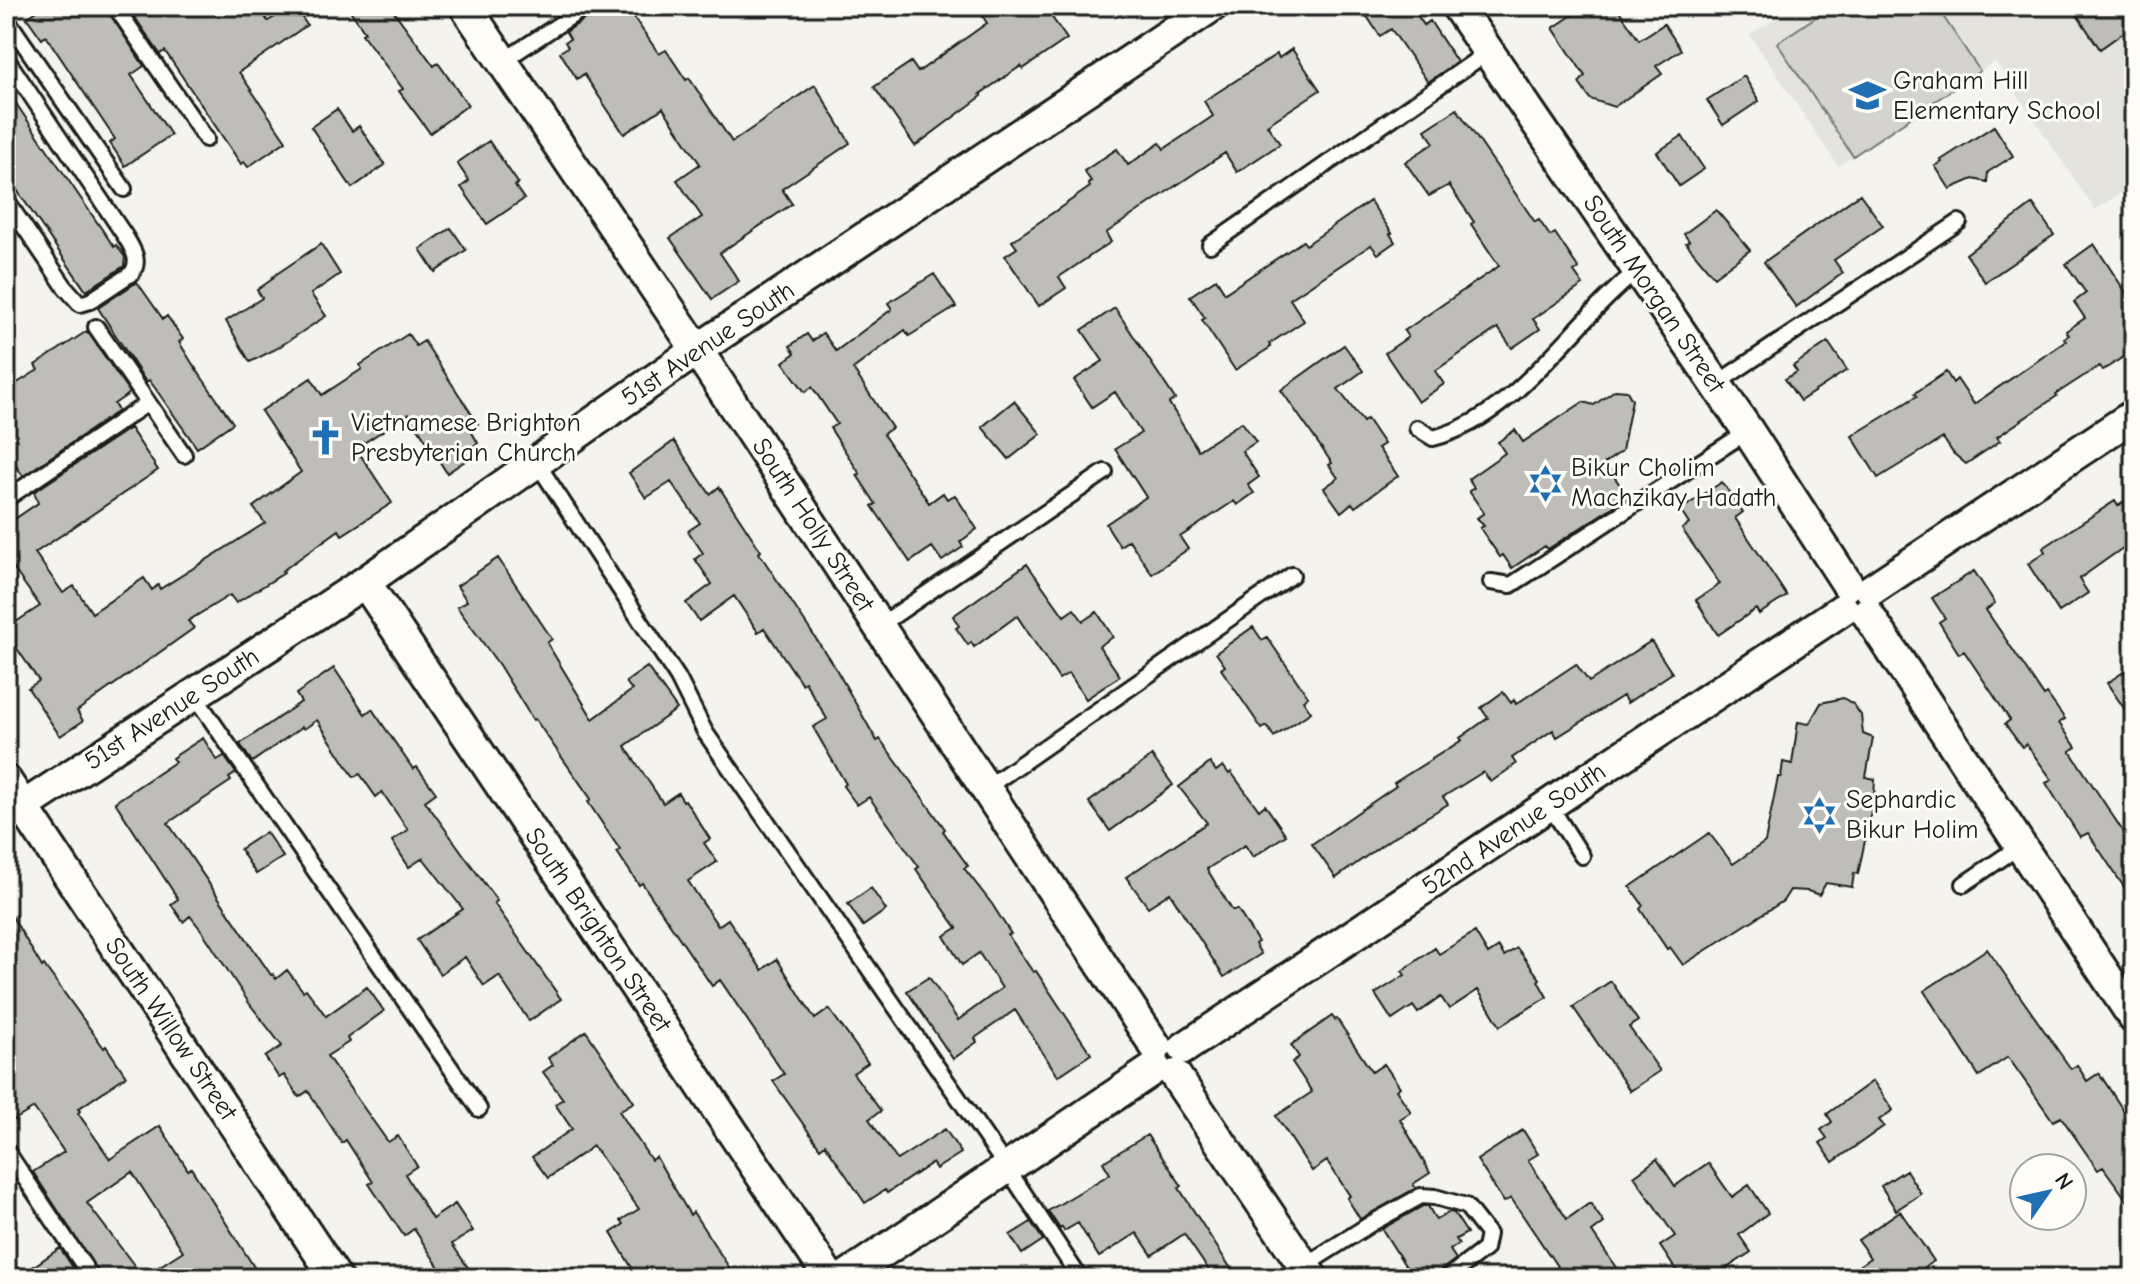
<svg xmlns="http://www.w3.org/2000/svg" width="2140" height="1284" font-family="'Comic Neue',sans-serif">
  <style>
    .built { fill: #e4e3de }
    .green { fill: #d4d3cf; stroke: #787876; stroke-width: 2 }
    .building { fill: #bebdba; stroke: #1c1c1c; stroke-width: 2; fill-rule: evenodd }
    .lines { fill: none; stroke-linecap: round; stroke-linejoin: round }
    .lane-casing { stroke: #1c1c1c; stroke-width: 20 }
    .street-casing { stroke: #1c1c1c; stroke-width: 36 }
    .lane { stroke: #fdfcf7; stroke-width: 14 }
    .street { stroke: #fdfcf7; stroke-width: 30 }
    .labels { text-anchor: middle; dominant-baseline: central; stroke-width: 6; stroke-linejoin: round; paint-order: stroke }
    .poi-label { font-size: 26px; fill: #1c1c1c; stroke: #fdfcf7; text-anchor: start }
    .street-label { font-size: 26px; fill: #1c1c1c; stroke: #fdfcf7 }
  </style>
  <rect width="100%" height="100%" fill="#f4f3ee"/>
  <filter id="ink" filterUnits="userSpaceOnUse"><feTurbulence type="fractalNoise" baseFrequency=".0125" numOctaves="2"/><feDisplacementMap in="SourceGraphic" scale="16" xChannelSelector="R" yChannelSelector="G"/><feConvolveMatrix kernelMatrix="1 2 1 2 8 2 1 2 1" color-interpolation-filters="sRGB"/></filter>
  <g filter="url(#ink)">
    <path class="built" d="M1771,6H2134V184L2095,210L1995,61L1838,166L1750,35L1778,17Z"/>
    <path class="green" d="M1832,6H1936L1980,71L1853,156L1777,43Z"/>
    <path class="building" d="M44,6H105L144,66L131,75L171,135L125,166L110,143L115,139L46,36L42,39L27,18Z
      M127,6H257L268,21L294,6L307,25L239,72L286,141L248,167L244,162L241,164L165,51L160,54Z
      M347,6H390L434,66L438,63L468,105L430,133L399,91L403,89L362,34L365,32Z
      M597,6H626L659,54L666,50L686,80L689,78L732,142L815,85L850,143L782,189L792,204L720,253L739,281L712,299L670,238L702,217L677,180L700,164L663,108L624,134L584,74L577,79L560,52L568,47L565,42L570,39L566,32L592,14Z
      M976,6H1044L1067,39L1023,69L1021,66L980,94L982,96L915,146L874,87L911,62L918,72L987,23Z
      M1360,6H1424L1415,12L1424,25L1430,21L1457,62L1428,82L1391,29L1380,36Z
      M1586,6H1616L1639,40L1664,24L1681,50L1656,66L1662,74L1614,107L1590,99L1579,83L1585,76L1553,28Z
      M2071,6H2134V25L2100,49Z
      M1292,49L1320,90L1267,125L1280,144L1237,172L1225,153L1165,193L1106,233L1111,242L1059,277L1066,288L1039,306L1005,256L1017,248L1012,241L1090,187L1088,183L1091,181L1084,171L1117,149L1128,165L1160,143L1164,149L1213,116L1204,101L1277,54L1279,58Z
      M1744,76L1759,101L1723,125L1707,100Z
      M6,89L114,247L116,245L125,257L124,266L86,291L6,174Z
      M337,109L352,131L359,126L385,165L352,188L311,127Z
      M1457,109L1535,222L1539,220L1550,236L1555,233L1579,269L1574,272L1583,285L1533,319L1540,329L1512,348L1498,328L1435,371L1444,384L1418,402L1385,353L1408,337L1404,331L1499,266L1471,224L1474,222L1449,185L1429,196L1405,162L1434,143L1425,130Z
      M1994,126L2013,156L1988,172L1987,182L1973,179L1950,189L1935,166L1942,162L1941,160Z
      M1682,136L1704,169L1679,186L1657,152Z
      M489,141L518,183L515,186L524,199L487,224L461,187L469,181L457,163Z
      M1860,194L1883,226L1834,260L1843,273L1796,307L1764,262Z
      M1370,201L1392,233L1390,234L1395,242L1378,254L1371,245L1290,299L1304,321L1269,344L1271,347L1235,370L1202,320L1205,318L1190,296L1216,279L1225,293L1303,241L1306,245Z
      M2033,204L2054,235L1985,282L1966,254Z
      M1716,210L1750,250L1714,277L1686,243L1689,241L1684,234Z
      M451,228L466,250L435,272L420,249Z
      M321,244L340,274L311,294L326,316L276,349L250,362L226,321L262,298L257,290L274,278L272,277Z
      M2094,244L2134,305V350L2108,367L2102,370L2099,366L2056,394L2057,396L1997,437L2000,441L1966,464L1953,453L1943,438L1878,478L1852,436L1917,396L1915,393L1946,372L1953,383L1957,379L1974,404L2066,341L2064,338L2069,335L2066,331L2085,318L2074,302L2086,293L2066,264Z
      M934,274L956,307L909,336L905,330L853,369L892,428L883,434L929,503L943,493L947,499L955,495L977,529L960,542L963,547L942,561L932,547L910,562L872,506L876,504L857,475L860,474L830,428L837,424L812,387L805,392L783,362L795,353L790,346L807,334L812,341L823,333L836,351L892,309L888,303Z
      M137,282L163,319L167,316L183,339L179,342L192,363L233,423L197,448L155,388L149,380L146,382L98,308Z
      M1115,308L1175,399L1169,403L1198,450L1242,422L1256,442L1242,451L1259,477L1248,485L1254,493L1237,505L1234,501L1180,537L1188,549L1152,574L1129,540L1120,546L1106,524L1146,497L1115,449L1141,433L1115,392L1092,407L1074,380L1103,361L1082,330Z
      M87,331L130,393L114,404L118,411L23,476L6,451V390L38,370L35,365Z
      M408,334L416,346L424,341L478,424L470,429L478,443L470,448L474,455L447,473L409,414L356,448L392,503L342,535L339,530L282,571L284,573L236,603L230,595L188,621L194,628L77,711L83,721L60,736L28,688L39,681L12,641L15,640L7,628L40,606L6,558V525L38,503L34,492L130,428L158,470L35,553L63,593L74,586L92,613L144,578L152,590L158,585L160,589L265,523L253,507L301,472L261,411L311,378L322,395L362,369L360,365Z
      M1828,342L1847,370L1800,401L1785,379L1797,372L1793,366Z
      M1344,345L1363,371L1338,389L1363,422L1367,419L1384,444L1378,448L1398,476L1355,507L1352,503L1341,512L1324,488L1338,478L1329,465L1332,463L1281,390Z
      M1615,390L1627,391L1632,400L1622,451L1605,463L1628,497L1548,549L1545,546L1512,568L1503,555L1500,557L1480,528L1484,526L1477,518L1484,513L1469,491L1474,488L1468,479L1505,453L1498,442L1515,430L1523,442L1583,402L1594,405Z
      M1014,401L1041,434L1009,459L982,427Z
      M674,441L710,494L719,487L761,551L759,553L836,669L877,741L880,739L945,829L943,831L968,866L964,868L992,904L1011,934L1008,935L1033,972L1036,971L1091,1054L1058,1076L1015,1010L975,1038L977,1042L953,1059L907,991L929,977L958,1020L1002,988L979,953L962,965L944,936L957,928L916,869L919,867L869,797L857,805L843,786L846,784L813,727L827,719L805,682L802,684L764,628L758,632L734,596L699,621L686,603L712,584L695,559L703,553L688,531L700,523L671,482L646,498L629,473Z
      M1722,482L1743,512L1735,518L1787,596L1759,614L1756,609L1718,635L1696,600L1720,584L1682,529L1689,524L1680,510Z
      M2134,495V540L2079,579L2088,593L2059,612L2028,564L2045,552L2043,548L2115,501L2118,506Z
      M498,558L552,639L547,643L593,719L632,690L626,682L647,667L677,709L625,746L663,803L678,793L683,801L685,800L710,839L704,843L717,862L688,881L718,926L728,919L762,970L777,959L815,1019L829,1009L868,1063L853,1073L881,1111L869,1119L897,1160L945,1129L961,1153L936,1169L932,1163L887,1193L885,1190L865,1203L825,1144L820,1148L773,1081L784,1074L720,980L712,986L642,883L639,885L617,852L620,850L588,802L591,799L535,719L533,720L499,665L457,607L467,601L457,586Z
      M1027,564L1064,616L1074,609L1083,621L1097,612L1113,637L1099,646L1120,676L1086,699L1069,673L1059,679L1017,616L974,647L971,642L968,645L956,628L959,626L953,616Z
      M1974,571L1995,603L1986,610L2044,696L2047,694L2065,719L2059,723L2076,747L2070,751L2134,848V902L2088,833L2080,837L2046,783L2052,780L2026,744L2022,747L2005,724L2010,720L1964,651L1959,654L1939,622L1945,618L1932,598Z
      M1253,627L1262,640L1267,637L1308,697L1303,700L1311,712L1274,737L1267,726L1262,729L1221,669L1225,666L1216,653Z
      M1651,641L1672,673L1627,703L1623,696L1557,737L1553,730L1512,758L1516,764L1491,782L1483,772L1443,797L1448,804L1389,840L1336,878L1312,844L1396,786L1394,783L1462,740L1460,738L1488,718L1481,708L1503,692L1511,703L1514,700L1516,704L1576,664L1589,682Z
      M2134,665V723L2107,683Z
      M334,668L365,714L372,709L413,769L417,767L436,793L425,801L497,901L494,903L561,999L529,1021L499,976L484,986L465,957L440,974L417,940L463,909L423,858L409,867L392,841L408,830L382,792L376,797L360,774L354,777L317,720L304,729L302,727L252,762L240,744L301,702L296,694Z
      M1843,698L1853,704L1861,715L1863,734L1873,738L1866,777L1875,779L1874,797L1858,874L1854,873L1852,887L1826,883L1819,895L1808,891L1790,890L1783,901L1683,965L1670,947L1667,949L1640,909L1643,905L1630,887L1709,833L1733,864L1765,842L1778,777H1781L1783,762L1792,764L1798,722L1809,724L1821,703Z
      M203,738L217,760L224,756L236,773L229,778L231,781L168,823L271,975L273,974L276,979L287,970L303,991L306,989L326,1016L367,987L384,1011L347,1038L349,1042L327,1056L388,1142L398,1136L417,1166L405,1174L432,1219L455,1204L473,1231L452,1244L475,1278H446L414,1229L404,1236L369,1184L373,1182L346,1140L342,1143L308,1091L299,1097L284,1075L279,1078L265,1057L282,1046L249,1003L202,931L190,916L183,922L171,904L178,899L115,802L175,762L172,758Z
      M1152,756L1173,785L1110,831L1089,802Z
      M1210,763L1216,771L1223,766L1229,774L1231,772L1259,810L1265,805L1286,835L1253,857L1245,845L1207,869L1232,910H1238L1258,942L1255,944L1261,954L1224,977L1170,893L1148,907L1126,877L1207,823L1179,787Z
      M266,832L283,857L256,874L240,849Z
      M871,888L886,910L863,926L848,904Z
      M6,906L42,967L44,965L104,1048L106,1046L126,1076L78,1109L80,1111L78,1113L110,1159L160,1126L188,1170L191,1168L261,1278H102L33,1172L64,1152L34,1108L6,1125ZM132,1172L183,1251L143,1277L87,1203Z
      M1475,932L1488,954L1499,947L1504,956L1517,948L1540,979L1538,981L1547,997L1500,1026L1478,990L1449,1009L1441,997L1418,1013L1413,1006L1392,1020L1375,994L1405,975L1402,971L1435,948L1439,954Z
      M1987,949L2071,1069L2077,1065L2087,1081L2099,1073L2134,1127V1210L2103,1167L2098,1170L2061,1117L2053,1121L2008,1057L1979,1076L1924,991Z
      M1611,981L1638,1021L1629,1027L1660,1071L1630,1091L1573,1007Z
      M1332,1016L1335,1020L1337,1019L1372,1072L1384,1064L1400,1087L1396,1090L1411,1112L1400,1119L1430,1173L1413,1184L1416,1188L1360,1219L1347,1198L1350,1196L1327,1161L1312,1171L1276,1116L1312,1092L1292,1062L1299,1057L1291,1045Z
      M586,1031L634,1102L619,1111L651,1160L656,1157L690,1215L693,1212L736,1278H638L611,1233L624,1224L621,1220L639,1209L593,1146L548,1178L532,1157L572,1129L555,1104L563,1099L543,1072L553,1065L548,1058Z
      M1873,1081L1893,1110L1879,1120L1884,1126L1833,1162L1820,1143L1827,1138L1821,1130L1832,1122L1827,1114Z
      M1523,1130L1538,1154L1528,1160L1567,1219L1590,1203L1604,1223L1592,1232L1623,1278H1565L1511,1198L1504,1202L1477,1160Z
      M1147,1135L1182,1186L1179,1188L1237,1278H1214L1184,1234L1152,1255L1137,1233L1099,1257L1078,1223L1064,1231L1062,1227L1060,1229L1048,1211L1110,1174L1103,1162Z
      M1657,1159L1675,1186L1708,1163L1732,1197L1749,1185L1768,1213L1739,1235L1751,1252L1712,1278H1681L1660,1246L1675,1236L1634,1176Z
      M1906,1170L1921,1194L1896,1210L1881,1186Z
      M1423,1206H1428L1436,1220L1450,1212L1454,1213L1467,1233L1456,1239L1459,1244L1450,1250L1456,1259L1440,1271L1437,1278H1413L1382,1229Z
      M1900,1211L1934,1261L1909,1278H1869L1860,1265L1870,1258L1858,1240Z
      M1031,1222L1043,1240L1022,1254L1010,1235Z
      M60,1248L80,1278H17Z"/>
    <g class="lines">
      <defs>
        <path id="lane" d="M115,6L206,139
          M6,18L124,189
          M6,58L125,236C132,248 141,260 132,273L90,301L80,304L65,287L6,200
          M503,61L587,6
          M1210,245L1488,52
          M96,327L184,455
          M1716,384L1959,222
          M1417,428L1433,438C1518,417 1572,322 1638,270
          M537,463L678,678L705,732L1007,1168L1080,1278
          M6,499L148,403
          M1491,582L1511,585L1748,431
          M879,626L1105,472
          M194,695L479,1109
          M986,788L1292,575
          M1550,806L1582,856
          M1964,884L2020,846
          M6,1150L92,1278
          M1304,1266L1372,1223L1421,1196L1435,1197L1466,1206L1488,1234L1485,1249L1447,1278"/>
        <path id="street" d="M465,6L697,350L1156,1047
          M1457,6L1748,431L1848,585
          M365,582L830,1278
          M1871,590L2134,415
          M1867,613L2134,1018
          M6,781L336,1278
          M6,818L365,582L697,350L1212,6
          M1184,1048L1843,609
          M1175,1075L1312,1278
          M844,1278L1155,1068"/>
      </defs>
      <use href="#lane" class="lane-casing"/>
      <use href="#street" class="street-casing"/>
      <use href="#lane" class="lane"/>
      <use href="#street" class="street"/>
    </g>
  </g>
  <defs>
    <symbol id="school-bare" viewBox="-9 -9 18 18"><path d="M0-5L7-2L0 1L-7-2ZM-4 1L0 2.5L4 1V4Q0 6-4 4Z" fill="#1f6fb2" stroke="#fdfcf7" stroke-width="2.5" paint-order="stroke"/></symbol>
    <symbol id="church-bare" viewBox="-9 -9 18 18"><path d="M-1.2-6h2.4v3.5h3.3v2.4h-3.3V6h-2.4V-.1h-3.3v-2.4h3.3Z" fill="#1f6fb2" stroke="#fdfcf7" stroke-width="2.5" paint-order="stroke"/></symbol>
    <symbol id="synagogue-bare" viewBox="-9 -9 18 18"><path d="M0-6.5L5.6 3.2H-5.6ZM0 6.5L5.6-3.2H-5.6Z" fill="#1f6fb2" stroke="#fdfcf7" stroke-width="2.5" paint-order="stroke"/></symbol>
  </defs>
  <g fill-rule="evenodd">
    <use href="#school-bare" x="1842" y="70" width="51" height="51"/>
    <use href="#church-bare" x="300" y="412" width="51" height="51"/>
    <use href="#synagogue-bare" x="1520" y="458" width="51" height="51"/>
    <use href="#synagogue-bare" x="1794" y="790" width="51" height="51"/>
  </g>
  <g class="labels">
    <g class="poi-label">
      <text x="1893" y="81">Graham Hill<tspan x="1893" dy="30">Elementary School</tspan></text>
      <text x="351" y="423">Vietnamese Brighton<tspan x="351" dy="30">Presbyterian Church</tspan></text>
      <text x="1571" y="468">Bikur Cholim<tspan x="1571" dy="30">Machzikay Hadath</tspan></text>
      <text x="1846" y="800">Sephardic<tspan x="1846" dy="30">Bikur Holim</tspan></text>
    </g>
    <g class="street-label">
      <text transform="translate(1654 294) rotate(56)">South Morgan Street</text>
      <text transform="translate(708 344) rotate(-34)">51st Avenue South</text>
      <text transform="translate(813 525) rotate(57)">South Holly Street</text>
      <text transform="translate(172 709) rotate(-33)">51st Avenue South</text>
      <text transform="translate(1514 829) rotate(-34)">52nd Avenue South</text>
      <text transform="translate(598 930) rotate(56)">South Brighton Street</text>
      <text transform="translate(171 1029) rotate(56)">South Willow Street</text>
    </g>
  </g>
  <rect width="2140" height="1284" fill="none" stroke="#fdfcf7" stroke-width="32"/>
  <rect x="16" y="16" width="2108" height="1252" fill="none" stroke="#1c1c1c" stroke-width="3" filter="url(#ink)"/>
  <g transform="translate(2048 1192) rotate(56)"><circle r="38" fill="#fdfcf7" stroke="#a3a29f" stroke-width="2"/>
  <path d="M0-6L14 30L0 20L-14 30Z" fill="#1f6fb2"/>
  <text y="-12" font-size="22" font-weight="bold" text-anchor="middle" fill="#1c1c1c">N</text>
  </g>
</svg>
